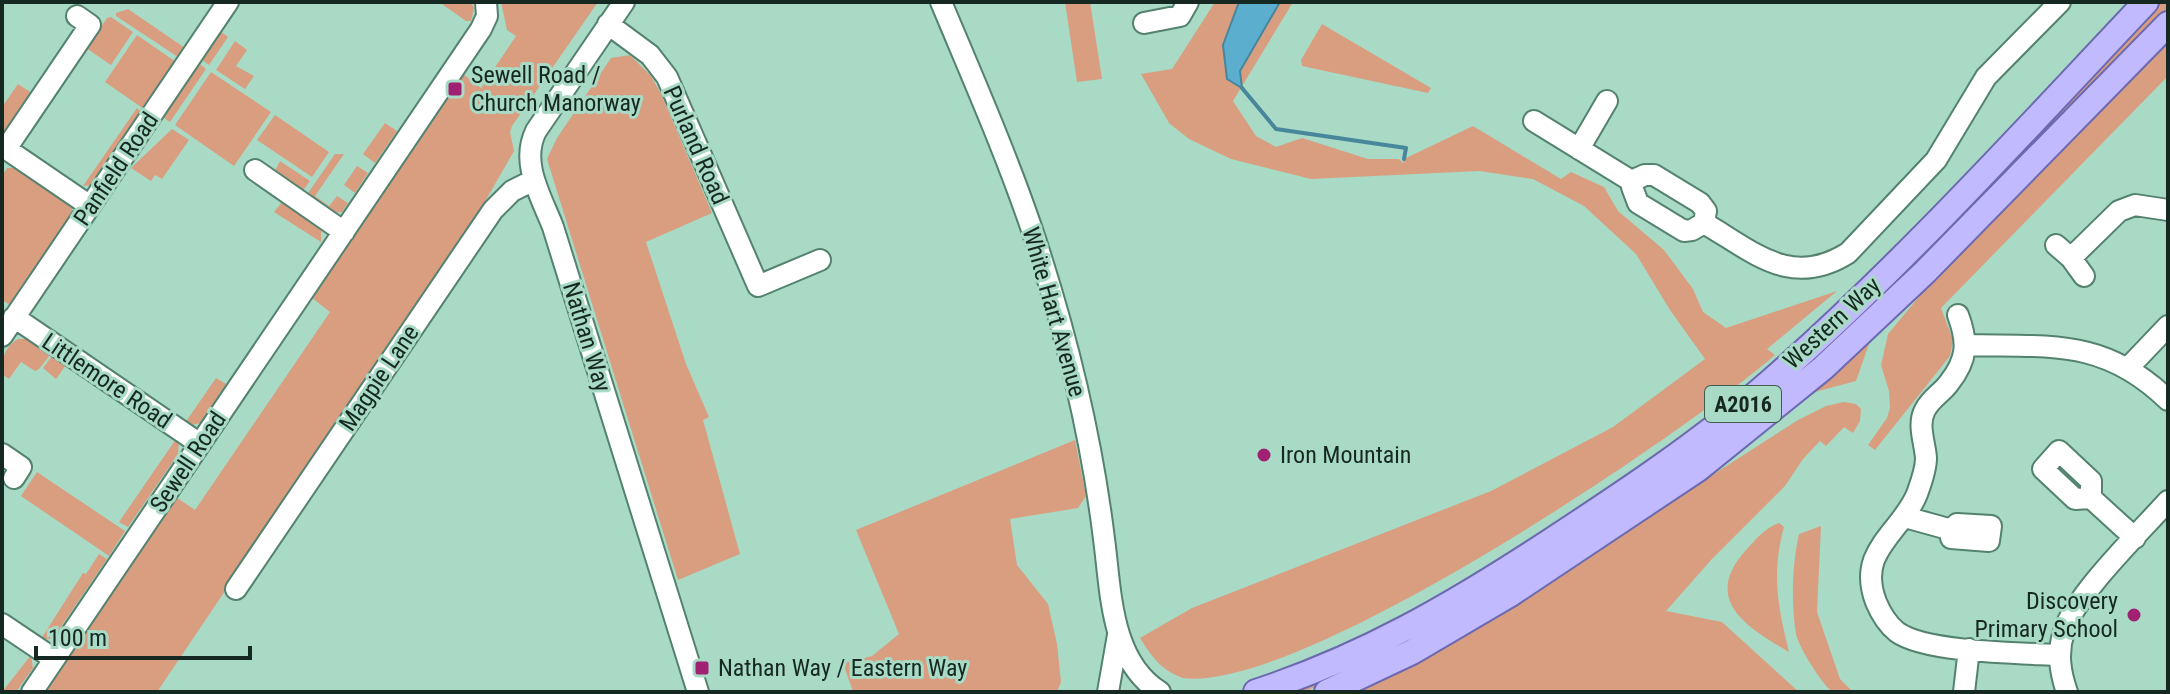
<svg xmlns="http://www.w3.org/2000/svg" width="2170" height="694" font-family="'Roboto Condensed',sans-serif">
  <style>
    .green { fill: #d99e80 }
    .water { fill: #5caecf; stroke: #47869b; stroke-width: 2 }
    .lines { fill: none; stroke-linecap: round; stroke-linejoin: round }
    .stream { stroke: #47869b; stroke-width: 4 }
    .minor-casing { stroke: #53826f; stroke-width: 24 }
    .major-casing { stroke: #6b69b0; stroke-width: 28 }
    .minor { stroke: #fff; stroke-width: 20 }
    .major { stroke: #c2bafe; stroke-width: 24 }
    .poi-dot { fill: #a02072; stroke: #a9dac5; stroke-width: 3 }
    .labels { text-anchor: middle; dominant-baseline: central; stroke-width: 6; stroke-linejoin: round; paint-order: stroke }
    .shield { fill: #a9dac5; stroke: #415d52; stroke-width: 2 }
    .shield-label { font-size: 22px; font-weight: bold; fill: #152821 }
    .poi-label { font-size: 24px; fill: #152821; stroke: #a9dac5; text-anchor: start }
    .street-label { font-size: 24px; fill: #152821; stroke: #a9dac5 }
  </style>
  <rect width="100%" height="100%" fill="#a9dac5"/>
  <path class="green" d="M439,2H471L474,8L471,21H466Z
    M501,2H598L512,126L510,132L514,151L471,226L157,692H44L176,497L195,510L330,312L312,298L463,74L481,88L516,36L507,30Z
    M1065,2H1090L1102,79L1077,82Z
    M1215,2H1293L1233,101L1256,136L1276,147L1302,138L1368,159H1399L1403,163L1404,159L1473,126L1561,179L1571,172L1604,187L1618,211L1664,250L1693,289L1703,312L1726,328L1837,291L1767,349L1775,355C1683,435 1299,694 1183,678C1162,671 1151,656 1140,638L1192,608L1491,491L1613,427L1705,359L1670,310L1636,254L1584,206L1533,179L1479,171L1311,179L1231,159L1189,139L1169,123L1141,74L1172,69Z
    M2156,2H2168V12L1888,294L1800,376L1750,418L1651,492L1450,622L1331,681L1303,692H1282L1388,648L1490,590L1647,487L1747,413L1797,372L1884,290Z
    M128,9L185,48L178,57L116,16V13Z
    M111,17L133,32L111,65L86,48L107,18Z
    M1322,24L1431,88L1428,93L1302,66L1301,60Z
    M219,30L228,37L209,65L200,58Z
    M137,35L176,62L144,109L105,82Z
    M2168,39V76L1941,308L1953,340L1950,356L1875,450L1868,445L1887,418L1890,408L1889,391L1881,365L1888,334L1958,250Z
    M235,41L247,50L236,66L254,76L245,89L216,70Z
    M630,55L651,76L661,94L712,213L646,242L686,364L709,417L703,420L740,554L678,580L547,159L557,138L611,58Z
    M196,61L206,69L170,122L160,115Z
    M211,72L271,112L234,166L175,125Z
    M18,84L33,94L9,129L2,133V107Z
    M137,108L141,112L92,185L83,186Z
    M275,115L329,152L312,177L257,140Z
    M385,123L397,131L375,163L363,154Z
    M172,129L189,140L162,179L155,175L151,181L131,168Z
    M335,154H344L315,196L329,206L337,196L348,203L342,212L332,213L306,196Z
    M280,161L310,181L301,193L278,178L275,171Z
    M357,166L368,173L355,193L344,185Z
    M7,168H16L68,202L72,208V215L10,305L2,300V176Z
    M282,202L321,230V242L274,212Z
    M18,339H26L50,355L39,369L35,371L21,362L9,379L2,374C2,359 4,347 18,339Z
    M1866,342L1869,344L1856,381L1811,393Z
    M52,356L66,365L56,379L43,368Z
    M216,378L226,384L200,423L188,426L185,423Z
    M1844,402L1856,404L1861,409L1860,421L1853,433L1844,427L1826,446L1820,441L1803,459L1785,486L1712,559L1666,611L1722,622L1799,692H1359L1434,654L1798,420L1826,406Z
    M176,439L179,441L178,454L128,527L119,522Z
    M1075,440L1086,496L1078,508L1010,519L1017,565L1048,604L1057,644L1061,682L1057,692H853L843,663L872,656L899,634L856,530Z
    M37,472L125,531L109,556L21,496Z
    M1779,523L1784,527C1771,574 1778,606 1789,652C1747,627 1701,600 1746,550C1755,540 1766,527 1779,523Z
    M1821,526L1817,612L1840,679L1853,692H1832C1821,682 1799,648 1796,634C1791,603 1792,565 1799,534Z
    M99,554L107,559L56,634L49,639H41L83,573L86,574Z
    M31,655L33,668L16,692H2Z"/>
  <path class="water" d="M1239,2H1280L1240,71L1242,88L1227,79L1223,45Z"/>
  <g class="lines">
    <path class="stream" d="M1242,88L1276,129L1406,148L1404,159"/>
    <defs>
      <path id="minor" d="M624,2L536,131C520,163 541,196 553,227L698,692
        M941,2C972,76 1005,151 1031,227C1065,328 1091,433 1104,539C1111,590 1110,661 1160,692
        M1144,23L1180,16L1188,2
        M608,24L650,55L667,77L758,286L820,260
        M1534,121L1633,182
        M2,146L90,206
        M6,149L90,25L77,16
        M1579,149L1607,101
        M255,170L344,232
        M1645,175H1654L1700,203L1706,211L1704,223L1692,230L1684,231L1638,203L1632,187L1636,179Z
        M1704,223C1754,252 1791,289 1848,253L1936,160L1986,77L2060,2
        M2056,245L2071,258L2084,276
        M2071,258L2119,211L2135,205L2168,210
        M1958,315C1968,342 1968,359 1949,383C1942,393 1931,398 1925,410C1917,424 1925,443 1926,458C1926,470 1921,483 1917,494C1907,519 1884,535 1874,560C1869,574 1871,589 1876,602C1881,614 1887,624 1897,632C1926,653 2022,653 2060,655
        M14,317L200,444
        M2,336L228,2
        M1967,345C2050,347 2104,338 2168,400
        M2128,368L2168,326
        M2059,451L2091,481V498L2075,499L2043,469Z
        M2,454L21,467L14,478
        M2091,498L2135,538
        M1905,517L1952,530L1957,524L1991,526L1989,541L1951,538L1952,530
        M236,589L493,210L512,191L534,180
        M2,624L54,659
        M32,692L481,29L487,16L486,2
        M1108,692L1118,635
        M1964,692L1969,649
        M2067,692C2060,672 2057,653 2064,631C2075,595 2141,531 2168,501"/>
      <path id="major" d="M1256,692C1365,656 1451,606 1546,544C1624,493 1701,442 1771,381C1904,264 2025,130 2146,2
        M1327,692L1412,652L1509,595L1698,469L1823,368L1925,272L2168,24"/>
    </defs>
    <use href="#minor" class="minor-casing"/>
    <use href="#major" class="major-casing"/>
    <use href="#minor" class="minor"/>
    <use href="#major" class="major"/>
  </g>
  <g class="poi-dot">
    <rect x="447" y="81" width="16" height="16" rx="4"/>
    <circle cx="1264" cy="455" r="8"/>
    <circle cx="2134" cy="615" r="8"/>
    <rect x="694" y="660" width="16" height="16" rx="4"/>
  </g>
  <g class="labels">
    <rect class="shield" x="1705" y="386" width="76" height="36" rx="6"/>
    <g class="shield-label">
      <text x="1743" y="404">A2016</text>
    </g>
    <g class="poi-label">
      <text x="471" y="75">Sewell Road /<tspan x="471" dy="28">Church Manorway</tspan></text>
      <text x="1280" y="455">Iron Mountain</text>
      <text x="2118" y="601" text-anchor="end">Discovery<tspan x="2118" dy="28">Primary School</tspan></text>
      <text x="718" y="668">Nathan Way / Eastern Way</text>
    </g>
    <g class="street-label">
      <text transform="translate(696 145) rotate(66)">Purland Road</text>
      <text transform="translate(116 169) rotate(-56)">Panfield Road</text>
      <text transform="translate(1054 312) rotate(74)">White Hart Avenue</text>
      <text transform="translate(1832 323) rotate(-43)">Western Way</text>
      <text transform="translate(587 337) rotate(73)">Nathan Way</text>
      <text transform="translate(379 378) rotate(-56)">Magpie Lane</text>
      <text transform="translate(107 381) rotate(34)">Littlemore Road</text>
      <text transform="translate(188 462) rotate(-56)">Sewell Road</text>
    </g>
  </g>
  <rect width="2170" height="694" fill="none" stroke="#152821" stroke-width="8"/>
  <path d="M36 646v12h214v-12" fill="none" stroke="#152821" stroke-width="4"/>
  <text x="48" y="646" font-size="24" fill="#152821" stroke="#a9dac5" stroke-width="6" paint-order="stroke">100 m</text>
</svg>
